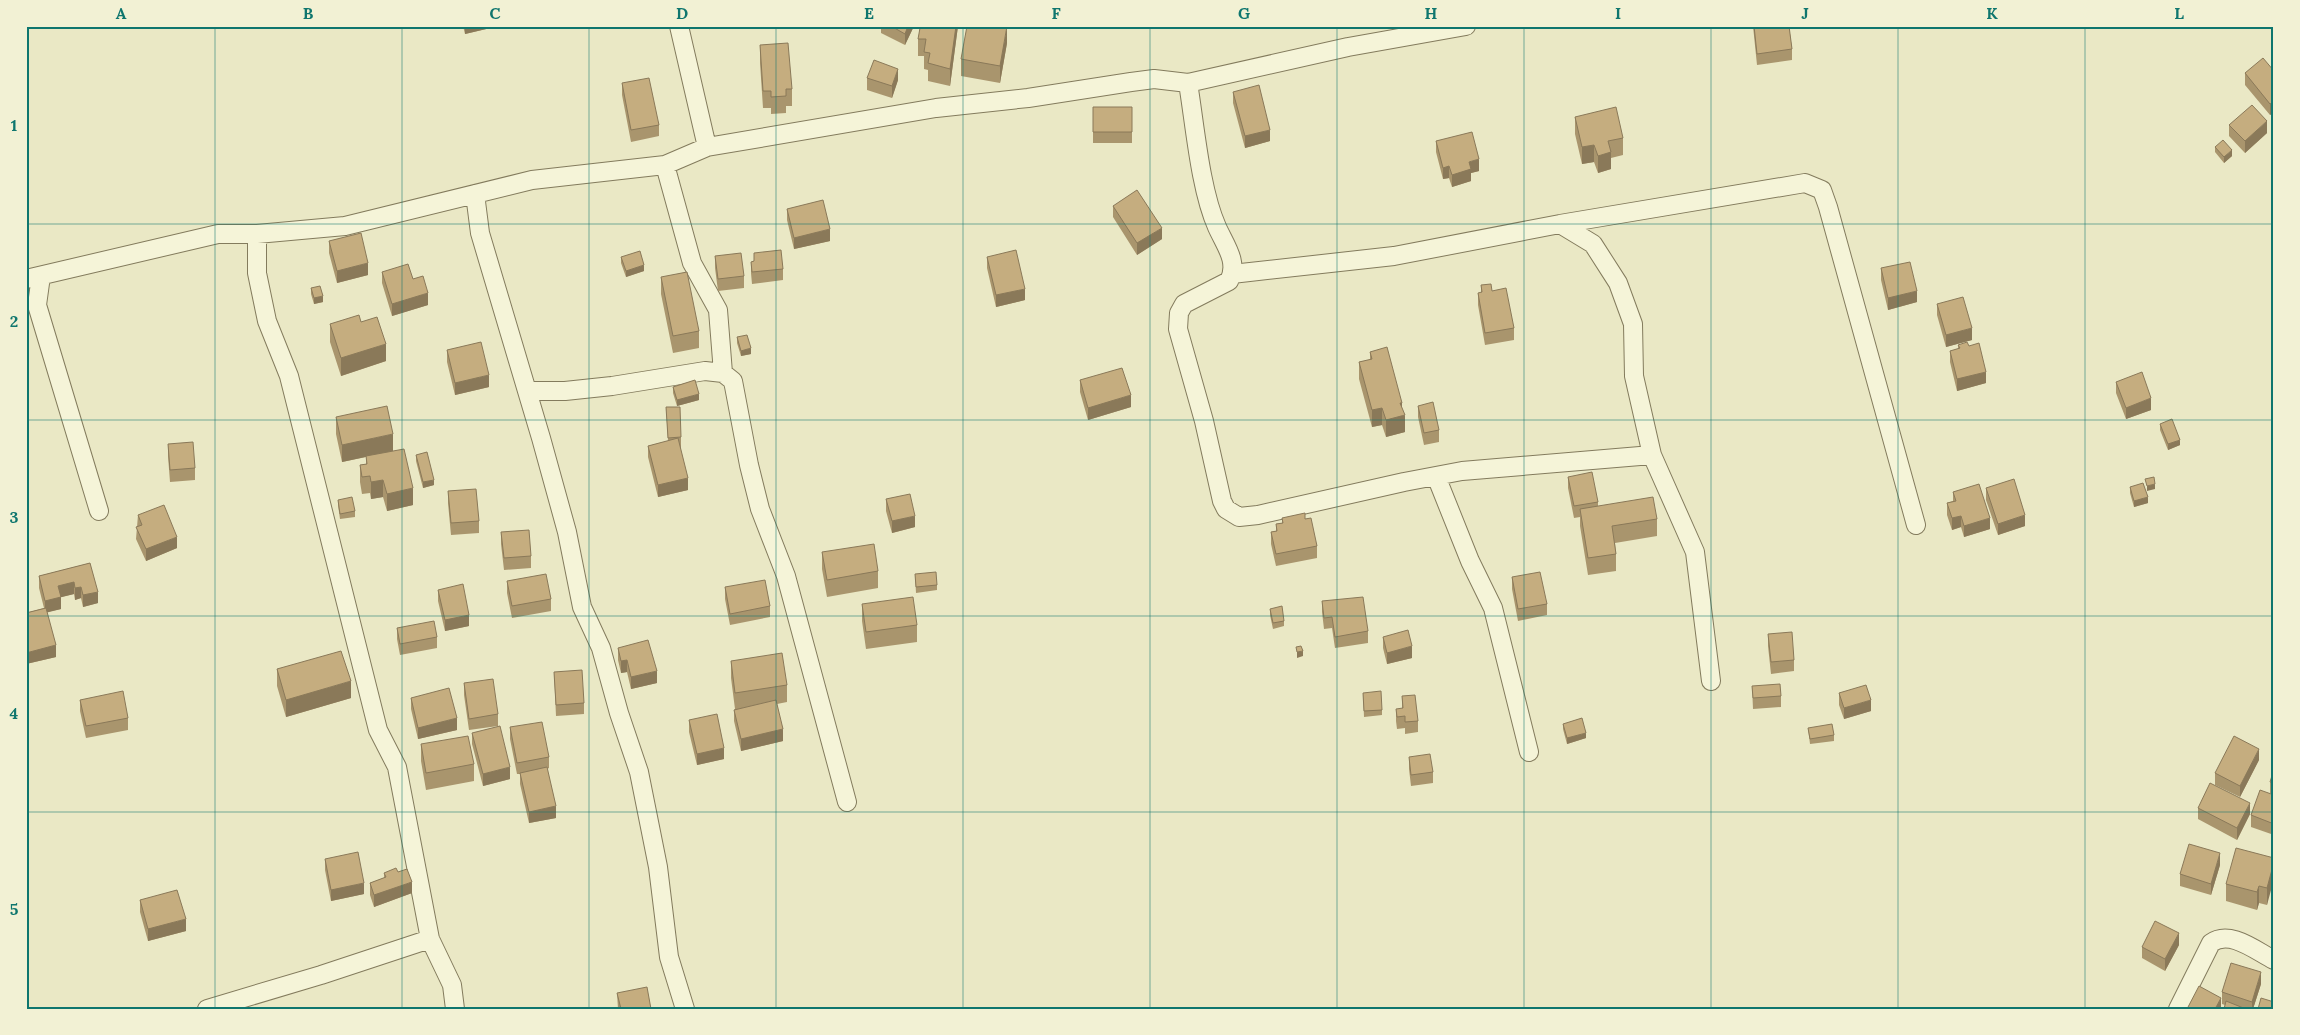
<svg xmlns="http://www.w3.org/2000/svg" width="2300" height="1035" font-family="Lora,serif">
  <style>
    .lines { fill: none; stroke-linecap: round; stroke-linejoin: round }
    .street-casing { stroke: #837b5d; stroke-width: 20 }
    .street { stroke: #f5f4d8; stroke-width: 18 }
    .wall { fill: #a9956d }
    .shaded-wall { fill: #8a7959 }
    .building { fill: #c5ad7f; stroke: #8a7959 }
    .grid { fill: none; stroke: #0f766e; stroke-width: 1; stroke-opacity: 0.55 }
    .neatline { fill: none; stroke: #0f766e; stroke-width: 2 }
    .grid-label { font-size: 16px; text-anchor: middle; font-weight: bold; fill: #0f766e }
  </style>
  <rect width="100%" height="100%" fill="#eae8c5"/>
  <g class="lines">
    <defs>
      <path id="street" d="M679,26L707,147
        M1188,83C1195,125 1200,189 1217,227C1225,245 1239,262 1229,281L1184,304L1179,313L1178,329L1204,421L1222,501L1226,509L1239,517L1258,515L1404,482L1462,471L1652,455
        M665,165L692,263L718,310L723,373
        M475,194L480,233L541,438L567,532L582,607L601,648L619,713L639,772L658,867L669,957L685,1009
        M1560,224L1593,244L1618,283L1633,324L1634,376L1652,455L1695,552L1711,681
        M257,234V273L267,321L289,376L378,730L397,767L430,939L452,985L455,1009
        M1232,274L1394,256L1560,224L1805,183L1822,190L1828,207L1916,525
        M41,276L37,305L99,511
        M26,279L218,234H257L345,226L532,180L665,165L707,147L936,108L1028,98L1131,82L1154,79L1188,83L1348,47L1466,26
        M527,391H565L612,386L705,371L723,373L733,381L749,465L760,509L786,576L847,802
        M1436,476L1470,561L1493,608L1529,752
        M207,1009L321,975L430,939
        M2178,1009L2211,943C2230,929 2256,951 2274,960"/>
    </defs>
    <use href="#street" class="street-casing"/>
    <use href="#street" class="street"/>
  </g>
  <path class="wall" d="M463,26H499L465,34Z
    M881,26H914L905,45L881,33Z
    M958,26L950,86L928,81V70L924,69V56H918V39L926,28Z
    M1753,26H1789L1792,49V60L1757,65Z
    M1007,43L1000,83L961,76V59Z
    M760,45L792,89V106H786V113L771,114V108H763L760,63Z
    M2274,71V112L2270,115L2245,85V73Z
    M867,78L898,80L892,98L867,90Z
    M622,83L659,125V136L631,142L622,95Z
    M1233,92L1270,141L1245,148L1233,103Z
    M1093,107H1132V143H1093Z
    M1575,117L1623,138V155L1611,158V169L1598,173L1594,162L1582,164L1575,134Z
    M2229,125L2267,133L2245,153L2229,136Z
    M1436,141L1479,171L1471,173V181L1452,187L1449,178L1443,179L1436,152Z
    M2215,147L2232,156L2224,163L2215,152Z
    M1113,206L1162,239L1137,255L1113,217Z
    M787,209L830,241L794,249L787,220Z
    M329,241L368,275L337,283L329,253Z
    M754,253L783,269V280L752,284L751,273V262L754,261Z
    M715,256L744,276V288L718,291L715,268Z
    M621,257L644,271L626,277L621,263Z
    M987,257L1025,300L996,307L987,268Z
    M1881,268L1917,302L1888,310L1881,280Z
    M382,272L413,279L428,305L392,316L382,283Z
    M661,277L699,331V348L673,353L661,294Z
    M1481,285L1514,328V340L1485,345L1478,305V293H1481Z
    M311,288L323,302L314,304L311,294Z
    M1937,304L1972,340L1946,347L1937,315Z
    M361,322L386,361L341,376L330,342V324Z
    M737,337L751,354L741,356L737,343Z
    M1958,345L1969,346L1986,383L1957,391L1950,362V351L1958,349Z
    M447,350L489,387L455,395L447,362Z
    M1370,352L1405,432L1386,437L1382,425L1372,427L1359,379V362L1370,360Z
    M1080,380L1131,407L1088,420L1080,392Z
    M2116,382L2151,410L2126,419L2116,393Z
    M673,387L699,400L677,406L673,393Z
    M1418,406L1439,430V442L1424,445L1418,417Z
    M666,407L681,437V449H680L688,490L658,497L648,457V446L668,441Z
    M336,417L393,451L413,505L387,511L383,497L371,499L370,493L362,494L360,482V465L366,464V457L342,462L336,434Z
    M2160,424L2180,445L2168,450L2160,430Z
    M168,444L195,468V480L170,482L168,456Z
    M416,455L434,485L423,488L416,461Z
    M1568,477L1598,502V506L1657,519V536L1615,543L1616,554V571L1588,575L1580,526V517L1574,518L1568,488Z
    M2130,487L2148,503L2134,507L2130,493Z
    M1986,488L2025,526L1998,535L1986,500Z
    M448,491L479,521V533L451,535L448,503Z
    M1953,492L1990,529L1964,537L1961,527L1952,530L1947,515V503L1953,501Z
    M886,499L915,527L892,533L886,511Z
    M338,500L355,511V517L340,519L338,505Z
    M138,515L177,548L146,561L136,539Z
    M1282,518L1305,519L1317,546V558L1276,566L1271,544V532L1276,531V524L1282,523Z
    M501,532L531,556V568L504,570L501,544Z
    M822,552L878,571V588L827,597L822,569Z
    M90,563L98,603L83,607L81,598L75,600L74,594L61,597V609L47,612L56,657L26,664V613L44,608L39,588V576Z
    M915,574L937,585V590L916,593Z
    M1512,577L1547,604V615L1518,621L1512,589Z
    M507,581L551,599V611L512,618L507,593Z
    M725,587L770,606V617L730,625L725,599Z
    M438,590L469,626L445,631L438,601Z
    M1322,601L1368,631V643L1335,648L1332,628L1324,629L1322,612Z
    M862,604L917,625V642L866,649L862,621Z
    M1270,609L1284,621V626L1273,629L1270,615Z
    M397,628L437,637V648L400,655L397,639Z
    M1768,634L1794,660V671L1771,674L1768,646Z
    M1383,637L1412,658L1387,664L1383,648Z
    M618,648L657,683L631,689L627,672L621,673L618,660Z
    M731,661L787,685V702L777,704L783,741L741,751L734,721V710L735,709L731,678Z
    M277,669L351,698L286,717L277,686Z
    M554,672L584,703V714L556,716Z
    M464,683L498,714V726L469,730L464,695Z
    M1752,686L1781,696V707L1753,709Z
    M1363,693L1382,710V715L1364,717Z
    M1839,693L1871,711L1844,719L1839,705Z
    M1402,696L1418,721V732L1405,734V728L1397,729L1396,721V709H1402Z
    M411,698L457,730L418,739L411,709Z
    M80,700L128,718V730L86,738L80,711Z
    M689,720L724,759L697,765L689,732Z
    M1563,724L1586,738L1567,744L1563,729Z
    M510,727L549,757V768L547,769L556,818L529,823L520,784V774H517L510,739Z
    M1808,728L1834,735V741L1810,744Z
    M472,733L510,779L483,786L472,744Z
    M421,744L474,764V781L426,790L421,761Z
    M1409,757L1433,772V783L1411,786L1409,769Z
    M2259,760L2240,797L2215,785V773Z
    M2274,769V795L2270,793V782Z
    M2274,795V835L2251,827V815Z
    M2198,808L2250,814L2237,840L2198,819Z
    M2274,858L2267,905L2259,903L2257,910L2226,901V884Z
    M325,859L364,894L331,901L325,870Z
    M2220,865L2211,895L2180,886V874Z
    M398,872L412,893L374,907L370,895V883L384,878V873Z
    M140,900L186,931L148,941L140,912Z
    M2179,945L2165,971L2142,958V947Z
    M2261,984L2253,1009H2224L2225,1005L2222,1004V992Z
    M617,993L651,1009H618Z"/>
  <path class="shaded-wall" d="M465,26H499L465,34Z
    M908,26H914L905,45V34Z
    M956,26H958L950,86V69Z
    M1007,26V43L1000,83V66Z
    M898,69V80L892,98V86Z
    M2274,101V112L2270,115V104Z
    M2267,121V133L2245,153V141Z
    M1270,130V141L1245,148V136Z
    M1594,145V162L1582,164V147Z
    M2232,150V156L2224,163V157Z
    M1611,152V169L1598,173V156Z
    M1479,159V171L1471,173V181L1452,187V175L1469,162Z
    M1449,166V178L1443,179V168Z
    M1162,228V239L1137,255V243Z
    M830,229V241L794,249V238Z
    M368,263V275L337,283V271Z
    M644,265V271L626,277V271Z
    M1025,289V300L996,307V295Z
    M1917,291V302L1888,310V298Z
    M428,293V305L392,316V304Z
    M323,296V302L314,304V298Z
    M1972,328V340L1946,347V335Z
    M386,344V361L341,376V358Z
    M751,348V354L741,356V351Z
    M1986,372V383L1957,391V379Z
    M489,375V387L455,395V383Z
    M699,394V400L677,406V400Z
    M1131,395V407L1088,420V408Z
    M2151,398V410L2126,419V408Z
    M1400,403H1402V416L1405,415V432L1386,437V420Z
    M1382,408V425L1372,427V410Z
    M393,434V451L342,462V445Z
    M2180,440V445L2168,450V444Z
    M688,478V490L658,497V485Z
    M383,480V497L371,499V482Z
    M434,480V485L423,488V482Z
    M2155,484V489L2147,491V486Z
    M413,488V505L387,511V494Z
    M2148,497V503L2134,507V501Z
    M2025,515V526L1998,535V524Z
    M915,516V527L892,533V521Z
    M1961,516V527L1952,530V518Z
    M1990,518V529L1964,537V526Z
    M177,537V548L146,561V549Z
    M74,582V594L58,598V586Z
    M81,587V598L75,600V588Z
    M98,592V603L83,607V595Z
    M61,597V609L45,613V601Z
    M469,615V626L445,631V620Z
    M56,645V657L26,664V653Z
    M1412,646V658L1387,664V653Z
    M1303,651V656L1297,658V652Z
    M627,660V672L621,673V661Z
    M657,671V683L631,689V677Z
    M351,681V698L286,717V700Z
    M1871,700V711L1844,719V708Z
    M457,718V730L418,739V728Z
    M783,729V741L741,751V739Z
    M1586,733V738L1567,744V738Z
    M724,748V759L697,765V754Z
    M2259,749V760L2240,797V786Z
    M510,767V779L483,786V774Z
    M2250,803V814L2237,840V828Z
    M556,806V818L529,823V812Z
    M2220,853V865L2211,895V884Z
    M2274,862V879L2267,905V888Z
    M412,882V893L374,907V895Z
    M364,883V894L331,901V890Z
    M2259,886V903L2257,910V892Z
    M186,919V931L148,941V929Z
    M2179,933V945L2165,971V959Z
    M2261,972V984L2253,1009H2252V1002Z
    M2221,998V1009H2215Z"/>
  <path class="building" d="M891,26H908L905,34Z
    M926,26H956L950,69L928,63L930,53L924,52L926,39H918L920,28H926Z
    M967,26H1007L1000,66L961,59Z
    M1754,26H1789L1792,49L1757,54Z
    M788,43L792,89H786V96L771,97V91H763L760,45Z
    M2263,58L2274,71V101L2270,104L2245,73Z
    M874,60L898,69L892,86L867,78Z
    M649,78L659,125L631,130L622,83Z
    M1259,85L1270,130L1245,136L1233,92Z
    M2252,105L2267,121L2245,141L2229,125Z
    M1093,107H1132V132H1093Z
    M1616,107L1623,138L1608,141L1611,152L1598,156L1594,145L1582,147L1575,117Z
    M1472,132L1479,159L1469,162L1471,169L1452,175L1449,166L1443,168L1436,141Z
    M2223,140L2232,150L2224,157L2215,147Z
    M1137,190L1162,228L1137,243L1113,206Z
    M823,200L830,229L794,238L787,209Z
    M361,233L368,263L337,271L329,241Z
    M781,250L783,269L752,272L751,262L754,261V253Z
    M1016,250L1025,289L996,295L987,257Z
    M640,251L644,265L626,271L621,257Z
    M741,253L744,276L718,279L715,256Z
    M1910,262L1917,291L1888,298L1881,268Z
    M408,264L413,279L423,276L428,293L392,304L382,272Z
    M687,272L699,331L673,336L661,277Z
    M1491,284L1492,291L1506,288L1514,328L1485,333L1478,293L1482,292L1481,285Z
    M320,286L323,296L314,298L311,288Z
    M1963,297L1972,328L1946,335L1937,304Z
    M359,315L361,322L377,317L386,344L341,358L330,324Z
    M747,335L751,348L741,351L737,337Z
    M481,342L489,375L455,383L447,350Z
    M1967,342L1969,346L1979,343L1986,372L1957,379L1950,351L1960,348L1958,345Z
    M1387,347L1402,403H1400L1405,415L1386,420L1382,408L1372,410L1359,362L1372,359L1370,352Z
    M1122,368L1131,395L1088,408L1080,380Z
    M2142,372L2151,398L2126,408L2116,382Z
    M695,380L699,394L677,400L673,387Z
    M1433,402L1439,430L1424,433L1418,406Z
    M387,406L393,434L342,445L336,417Z
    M666,407H680L681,437L668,438Z
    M2172,419L2180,440L2168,444L2160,424Z
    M678,438L688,478L658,485L648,446Z
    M193,442L195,468L170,470L168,444Z
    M404,449L413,488L387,494L383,480L371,482L370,476L362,477L360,465L367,464L366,456Z
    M427,452L434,480L423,482L416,455Z
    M1592,472L1598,502L1574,506L1568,477Z
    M2154,477L2155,484L2147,486L2145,479Z
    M2014,479L2025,515L1998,524L1986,488Z
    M2143,483L2148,497L2134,501L2130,487Z
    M1979,484L1990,518L1964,526L1961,516L1952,518L1947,503L1956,501L1953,492Z
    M476,489L479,521L451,523L448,491Z
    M910,494L915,516L892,521L886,499Z
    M352,497L355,511L340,514L338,500Z
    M1653,497L1657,519L1612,526L1616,554L1588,558L1580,509Z
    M164,505L177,537L146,549L136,527L142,525L138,515Z
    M1305,513V519L1311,518L1317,546L1276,554L1271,532L1277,531L1276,524L1283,523L1282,518Z
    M529,530L531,556L504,558L501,532Z
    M874,544L878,571L827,580L822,552Z
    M90,563L98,592L83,595L81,587L75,588L74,582L58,586L61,597L45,601L39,576Z
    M936,572L937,585L916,587L915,574Z
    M1540,572L1547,604L1518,609L1512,577Z
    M546,574L551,599L512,606L507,581Z
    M765,580L770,606L730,614L725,587Z
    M463,584L469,615L445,620L438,590Z
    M913,597L917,625L866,632L862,604Z
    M1363,597L1368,631L1335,637L1332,617L1324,618L1322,601Z
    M1282,606L1284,621L1273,623L1270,609Z
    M46,608L56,645L26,653V613Z
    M434,621L437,637L400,644L397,628Z
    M1408,630L1412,646L1387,653L1383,637Z
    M1792,632L1794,660L1771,662L1768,634Z
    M648,640L657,671L631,677L627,660L621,661L618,648Z
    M1301,646L1303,651L1297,652L1296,647Z
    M341,651L351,681L286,700L277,669Z
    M782,653L787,685L735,693L731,661Z
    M582,670L584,703L556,705L554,672Z
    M493,679L498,714L469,719L464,683Z
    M1780,684L1781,696L1753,698L1752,686Z
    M1866,685L1871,700L1844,708L1839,693Z
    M449,688L457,718L418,728L411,698Z
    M123,691L128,718L86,726L80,700Z
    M1381,691L1382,710L1364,711L1363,693Z
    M1415,695L1418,721L1405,722V716L1397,717L1396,709L1403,708L1402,696Z
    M776,700L783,729L741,739L734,710Z
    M717,714L724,748L697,754L689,720Z
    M1582,718L1586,733L1567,738L1563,724Z
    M542,722L549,757L517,763L510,727Z
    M1832,724L1834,735L1810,739L1808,728Z
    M500,726L510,767L483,774L472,733Z
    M468,736L474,764L426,773L421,744Z
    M2234,736L2259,749L2240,786L2215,773Z
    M1430,754L1433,772L1411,775L1409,757Z
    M547,767L556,806L529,812L520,773Z
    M2274,769V783L2270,782Z
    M2210,783L2250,803L2237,828L2198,808Z
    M2260,790L2274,795V824L2251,815Z
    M2189,844L2220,853L2211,884L2180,874Z
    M2236,848L2274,858V862L2267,888L2259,886L2257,892L2226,884Z
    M358,852L364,883L331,890L325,859Z
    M396,868L398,872L407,869L412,882L374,895L370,883L386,877L384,873Z
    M177,890L186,919L148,929L140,900Z
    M2155,921L2179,933L2165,959L2142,947Z
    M2231,963L2261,972L2252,1002L2222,992Z
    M2199,986L2221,998L2215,1009H2187Z
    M647,987L651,1009H621L617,993Z
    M2261,998L2274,1002V1009H2258Z
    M2226,1001L2246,1009H2224Z"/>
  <path class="grid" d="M215,26V1009M402,26V1009M589,26V1009M776,26V1009M963,26V1009M1150,26V1009M1337,26V1009M1524,26V1009M1711,26V1009M1898,26V1009M2085,26V1009M26,224H2274M26,420H2274M26,616H2274M26,812H2274"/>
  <rect width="2300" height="1035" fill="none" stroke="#f2f1d4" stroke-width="55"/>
  <rect x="28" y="28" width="2244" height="980" class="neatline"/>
  <g class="grid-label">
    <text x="121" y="19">A</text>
    <text x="308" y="19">B</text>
    <text x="495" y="19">C</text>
    <text x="682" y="19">D</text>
    <text x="869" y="19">E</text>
    <text x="1056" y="19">F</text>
    <text x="1244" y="19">G</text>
    <text x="1431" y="19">H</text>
    <text x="1618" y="19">I</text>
    <text x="1805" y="19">J</text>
    <text x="1992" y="19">K</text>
    <text x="2179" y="19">L</text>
    <text x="14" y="131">1</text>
    <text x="14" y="327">2</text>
    <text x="14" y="523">3</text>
    <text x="14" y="719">4</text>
    <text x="14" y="915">5</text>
  </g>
</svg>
